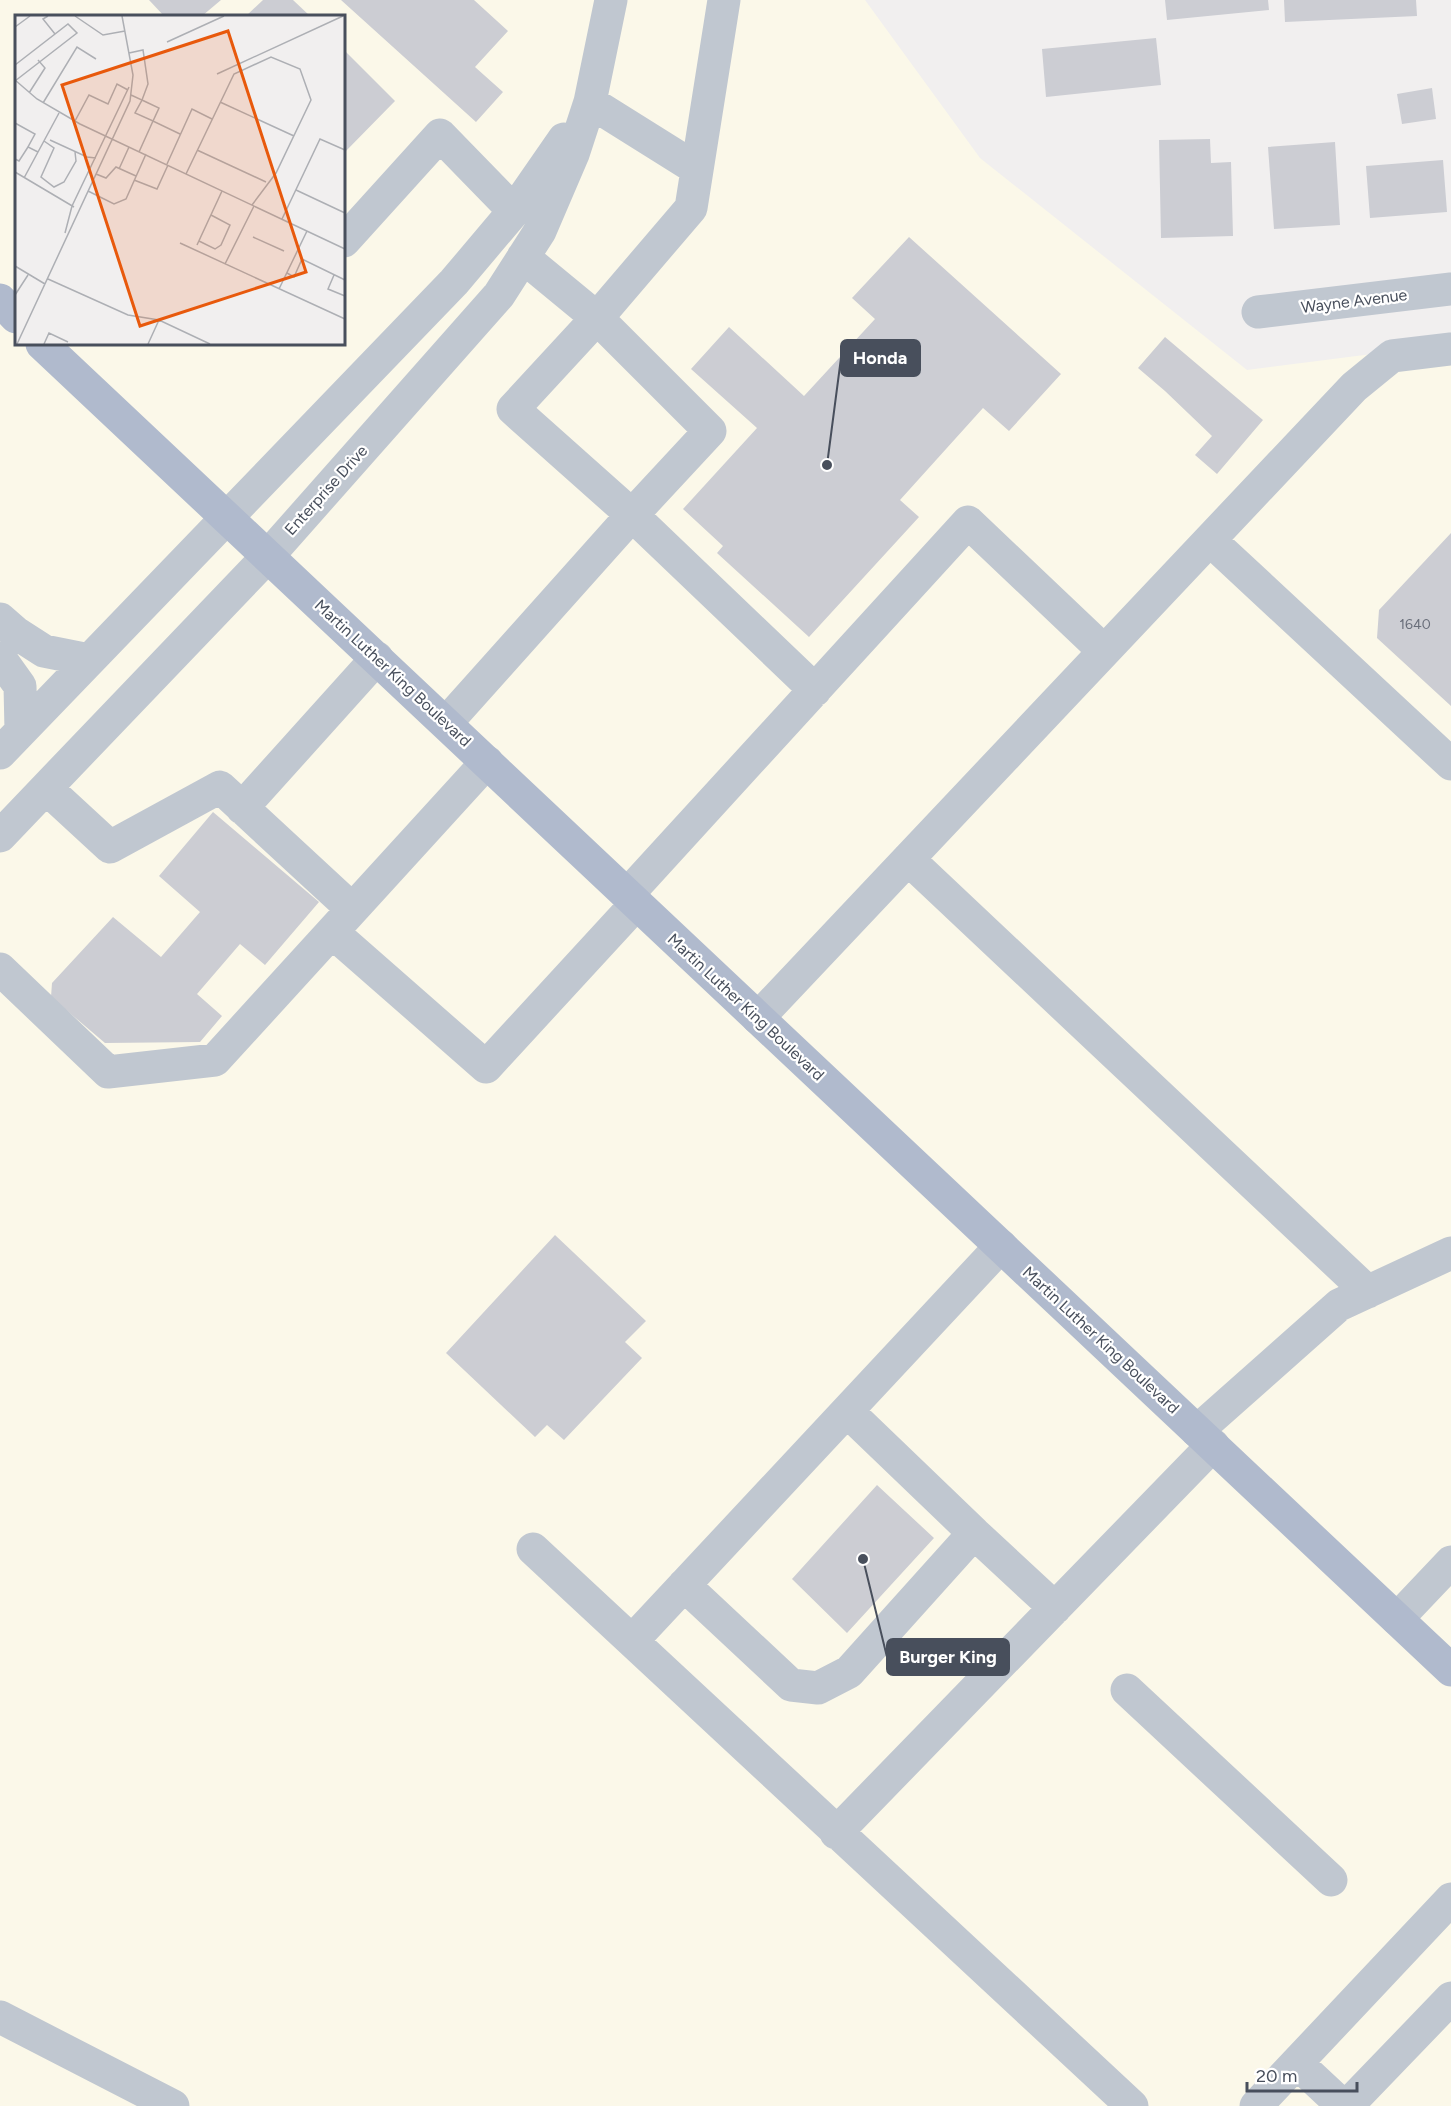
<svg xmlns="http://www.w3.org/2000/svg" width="1451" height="2106" font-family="Figtree,sans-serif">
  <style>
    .commercial { fill: #fbf8e9; fill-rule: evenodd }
    .building { fill: #cccdd3 }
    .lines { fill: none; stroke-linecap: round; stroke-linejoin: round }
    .minor { stroke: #c0c7d0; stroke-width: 33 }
    .major { stroke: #b0bacd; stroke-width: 33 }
    .labels { text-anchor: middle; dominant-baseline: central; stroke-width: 4.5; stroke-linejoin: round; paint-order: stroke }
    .number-label { font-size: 14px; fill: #696e7a }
    .street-label { font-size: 16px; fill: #484f5c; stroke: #fff }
    .inset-road { fill: none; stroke: #adafb4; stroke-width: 1.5 }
    .view { fill: #e8590c; fill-opacity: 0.15; stroke: #e8590c; stroke-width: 3 }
    .inset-edge { fill: none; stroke: #484f5c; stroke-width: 3 }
    .leader { fill: none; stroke: #484f5c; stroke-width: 2 }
    .callout-dot { fill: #484f5c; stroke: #fff; stroke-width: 2 }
    .callout { fill: #484f5c; stroke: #484f5c; stroke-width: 2 }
    .callout-label { font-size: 18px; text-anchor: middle; font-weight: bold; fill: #fff }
  </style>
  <rect width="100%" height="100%" fill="#f1efef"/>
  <path class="commercial" d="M0,0H865L980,158L1247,370L1451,344V2106H0ZM16,16H344V344H16Z"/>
  <path class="building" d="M149,0H221L202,16H164Z
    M263,0H293L310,16H246Z
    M341,0H474L508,31L475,67L503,92L476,122Z
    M1165,0H1268L1269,10L1167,20Z
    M1284,0H1416L1417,16L1285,22Z
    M1156,38L1161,85L1046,97L1042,49Z
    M344,50L395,101L344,153Z
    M1432,88L1436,119L1402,124L1397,94Z
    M1210,139L1211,163L1231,162L1233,236L1161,238L1159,140Z
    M1335,142L1340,225L1274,229L1268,147Z
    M1443,160L1447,212L1370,218L1366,166Z
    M909,237L1061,374L1009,431L983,408L900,500L919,517L809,637L717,553L723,546L683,509L757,428L691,369L729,327L804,396L875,319L852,298Z
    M1165,337L1263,420L1217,474L1195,455L1212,436L1165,391L1138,368Z
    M1451,533V706L1377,638L1379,610Z
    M213,812L319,902L265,965L240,944L197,994L222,1016L200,1042L105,1043L51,997L52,983L113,917L161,957L200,912L159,876Z
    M555,1235L646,1321L625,1342L642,1358L564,1440L547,1425L535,1437L446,1353Z
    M877,1485L934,1538L847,1633L792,1579Z"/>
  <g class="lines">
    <path class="minor" d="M590,102L697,169
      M344,241L440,135L514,211
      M523,257L597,318L513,409L632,515L710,431L597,318L691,208L724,0
      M1258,312L1451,289
      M1210,540L1451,764
      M0,619L16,633L44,651L89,660
      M0,658L20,686L21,731
      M446,723L632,515L815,690
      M0,753L454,282L514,211L564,139
      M46,788L110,847L220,787L352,909
      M242,808L377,658
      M0,836L268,556L499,295L540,231L573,154L590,102L611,0
      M908,859L1368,1292
      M627,895L968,522L1104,651
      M332,932L486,1067L636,904
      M0,969L108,1072L215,1060L487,762
      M758,1018L1354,387L1392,356L1451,349
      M1197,1431L1339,1305L1451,1253
      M974,1533L1055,1608
      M533,1549L1132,2106
      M684,1585L791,1685L818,1688L849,1672L974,1533L847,1411
      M1397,1619L1451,1562
      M632,1641L1001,1246
      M1127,1690L1331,1880
      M836,1833L1213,1445
      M0,2017L173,2106
      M1297,2063L1343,2106
      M1256,2106L1451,1899
      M1347,2106L1451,1998"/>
    <path class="major" d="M0,300L16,317
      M42,344L1451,1670"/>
  </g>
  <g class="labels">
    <g class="number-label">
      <text x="1415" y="624">1640</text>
    </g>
    <g class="street-label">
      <text transform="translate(1354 301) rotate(-7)">Wayne Avenue</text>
      <text transform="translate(326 490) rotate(-48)">Enterprise Drive</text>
      <text transform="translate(393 673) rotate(43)">Martin Luther King Boulevard</text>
      <text transform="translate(746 1007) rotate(43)">Martin Luther King Boulevard</text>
      <text transform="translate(1101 1340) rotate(43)">Martin Luther King Boulevard</text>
    </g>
  </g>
  <g transform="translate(15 15)">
    <rect width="330" height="330" fill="#f1efef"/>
    <path class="inset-road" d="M33,1L28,4L40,19M60,1L88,20L110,16M0,12L15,1M152,27L209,1M114,38L128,35L133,69L127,85L144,93L138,106L120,98L127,85L116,80M0,50L53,9L62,18L0,66M202,59L328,1M0,65L22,84L65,109L330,234M14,78L30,53L23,45M205,87L279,121M28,88L62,32L81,44M60,106L74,80L93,89L102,69L113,75M0,108L20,119L13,132L23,137M35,125L72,142L81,143M29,126L39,133L26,162L39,172L49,167L61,146L60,137M182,135L251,167M124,137L138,106L165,119M0,144L4,146L13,132M152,149L177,94L197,104M104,154L114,132M0,157L59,192M81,159L91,163L101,152L121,161M171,159L219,59L256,42L285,54L296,85L261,158L237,190M9,163L44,98M119,165L142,174L153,150M281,175L330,198M73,176L99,189L111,184L131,139M267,204L305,124L330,135M50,218L57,191L114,72M238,222L269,236M184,226L200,234L206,230L215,210L196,200M165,228L330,304M182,230L207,176M210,249L239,191M0,251L30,269M272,258L279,262L287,244L330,265M319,260L313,274L330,281M33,264L113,300L144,305L195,329M264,274L292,216M0,280L13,260M2,329L115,86L118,60L107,1M29,329L34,318L53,327M133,329L144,305"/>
    <path class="view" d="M213,16L291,257L125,311L47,70Z"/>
    <rect width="330" height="330" class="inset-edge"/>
  </g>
  <path class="leader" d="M827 465L841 358M863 1559L887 1657"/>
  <g class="callout-dot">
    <circle cx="827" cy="465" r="6"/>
    <circle cx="863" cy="1559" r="6"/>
  </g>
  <g class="callout">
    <rect x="841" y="340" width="79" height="36" rx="6"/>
    <rect x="887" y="1639" width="122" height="36" rx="6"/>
  </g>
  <g class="callout-label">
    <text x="880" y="364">Honda</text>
    <text x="948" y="1663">Burger King</text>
  </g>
  <path d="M1247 2082v9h110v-9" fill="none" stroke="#484f5c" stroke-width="3"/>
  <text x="1256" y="2082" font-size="18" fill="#484f5c" stroke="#ffffff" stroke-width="4.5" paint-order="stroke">20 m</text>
</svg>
